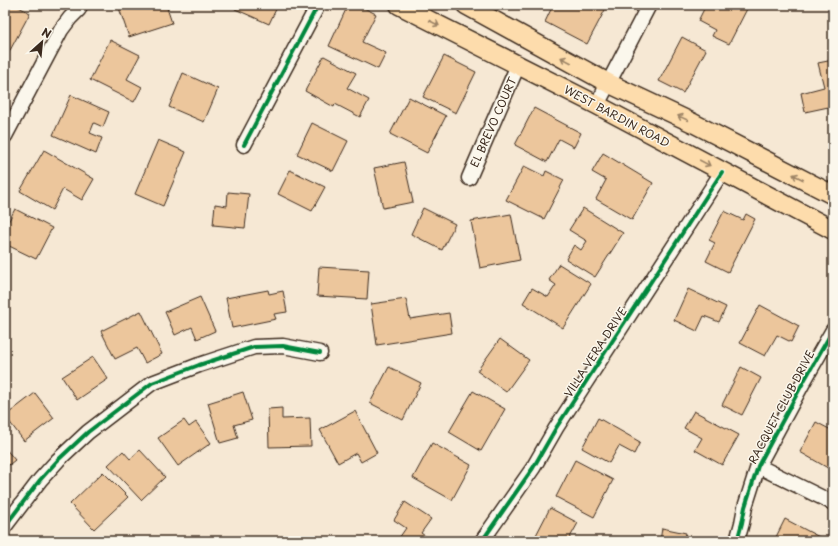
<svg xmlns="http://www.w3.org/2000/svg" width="838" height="546" font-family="'Playpen Sans',sans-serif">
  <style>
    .building { fill: #ecc69c; stroke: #3b2a1e }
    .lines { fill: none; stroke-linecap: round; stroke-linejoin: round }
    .minor-casing { stroke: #3b2a1e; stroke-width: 17 }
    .major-casing { stroke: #3b2a1e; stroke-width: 21 }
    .minor { stroke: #fbf7ec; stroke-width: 14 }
    .major { stroke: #fddcac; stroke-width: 18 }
    .cycleway-casing { stroke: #fbf7ec; stroke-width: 6 }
    .cycleway { stroke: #00873e; stroke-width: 4 }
    .oneway { stroke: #9c8365 }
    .labels { text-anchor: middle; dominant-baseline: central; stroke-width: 3; stroke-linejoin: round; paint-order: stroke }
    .street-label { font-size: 11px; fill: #3b2a1e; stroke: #fbf7ec }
  </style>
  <rect width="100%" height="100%" fill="#f6e8d4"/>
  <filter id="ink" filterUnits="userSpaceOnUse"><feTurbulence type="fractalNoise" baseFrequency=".025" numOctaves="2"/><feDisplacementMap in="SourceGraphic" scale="8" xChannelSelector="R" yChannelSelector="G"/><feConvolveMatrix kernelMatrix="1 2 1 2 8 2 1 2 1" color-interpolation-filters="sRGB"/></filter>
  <g filter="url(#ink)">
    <path class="building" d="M5,5H15L30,13L8,54L5,53Z
      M118,5H166L172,23L129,37Z
      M236,5H278L269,24L235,9Z
      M348,5H358L376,14L362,42L386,53L378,69L329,46Z
      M553,5H601L606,8L587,44L545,22Z
      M706,5H749L729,44L712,36L715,30L698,21Z
      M682,37L706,50L683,93L659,81Z
      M110,40L140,55L127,79L142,87L134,102L90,80Z
      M324,56L356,73L347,88L369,100L360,117L335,104L334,107L305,91Z
      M444,56L476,72L456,113L423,97Z
      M833,60V106L805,112L801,93L824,87L818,63Z
      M183,73L218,89L204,122L169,107Z
      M71,95L109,112L103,127L94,123L90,133L102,138L96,154L53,135Z
      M409,97L446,116L427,153L390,134Z
      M534,108L581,133L574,147L559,139L547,162L515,145Z
      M312,123L348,141L333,171L297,154Z
      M158,140L186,152L163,206L135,194Z
      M44,150L94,179L82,200L63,189L52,210L20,191Z
      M603,153L653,183L632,220L596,199L606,180L592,172Z
      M404,162L413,202L383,208L374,168Z
      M524,166L544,176L546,171L564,180L544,219L506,200Z
      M290,170L325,187L312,211L278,194Z
      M228,192L249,194L245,228L213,225L215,204L227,206Z
      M423,208L455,224L442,250L411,234Z
      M583,208L623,233L595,277L566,259L574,245L581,250L587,241L569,230Z
      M15,209L52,228L36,259L5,244V228Z
      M724,211L743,220L746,214L755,219L728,272L706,261L715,243L709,240Z
      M511,214L520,260L480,268L471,221Z
      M559,264L591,284L563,328L523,303L532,288L548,297L556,285L549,280Z
      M319,267L369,270L367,299L317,296Z
      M688,289L726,307L719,322L704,316L697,331L674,320Z
      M268,290L269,294L283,291L287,312L274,314L276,319L232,328L226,298Z
      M200,297L215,331L197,339L192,327L175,335L165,312Z
      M406,299L410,319L449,313L452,333L377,345L371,304Z
      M760,305L799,326L791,342L777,335L765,356L740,343Z
      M141,311L162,354L145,363L137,348L115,359L101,331Z
      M500,339L529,360L506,392L477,371Z
      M93,357L108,379L77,400L62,377Z
      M389,367L421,383L403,420L370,403Z
      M741,367L761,378L742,415L722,405Z
      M473,391L505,409L481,451L449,432Z
      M243,392L252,420L234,425L238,438L220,443L208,403Z
      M35,393L54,418L24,441L5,416Z
      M282,408V419L310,418L311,446L269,447L268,409Z
      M355,411L377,453L361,462L356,453L338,463L320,430Z
      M694,411L739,435L722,465L695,450L702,438L684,428Z
      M598,418L640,442L634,454L619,446L609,463L582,448Z
      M184,420L189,427L196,422L211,443L178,466L158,438Z
      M816,422L833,431V471L800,452Z
      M432,443L471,465L452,500L413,478Z
      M5,448L15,460L5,468Z
      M140,450L165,477L141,500L108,465L123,451L130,459Z
      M575,460L613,480L594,517L556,497Z
      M103,472L128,497L94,529L70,504Z
      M405,502L431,519L421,533L429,539L428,541H397L406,528L394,520Z
      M550,508L578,523L568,541H533Z
      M785,519L825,540V541H774Z
      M662,528L686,533L684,541H660Z"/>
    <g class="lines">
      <defs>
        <path id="minor" d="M597,105L649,5
          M5,136L61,30L70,18L79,9
          M244,145L318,5
          M469,178L518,65
          M758,466L833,503
          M5,526L40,480L58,460L88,432L152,383L199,365L254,347L283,346L320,353
          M482,541L533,468L556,428L722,172
          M737,541L742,523L745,507L758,466L805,379L833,330"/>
        <path id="major" d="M399,5L597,105L833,230
          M466,5L608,83L693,123L833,195"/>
      </defs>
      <use href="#minor" class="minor-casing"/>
      <use href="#major" class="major-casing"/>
      <use href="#minor" class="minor"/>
      <use href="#major" class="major"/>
      <defs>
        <path id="cycleway" d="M244,145L318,5
          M5,526L40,480L58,460L88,432L152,383L199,365L254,347L283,346L320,353
          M482,541L533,468L556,428L722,172
          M737,541L742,523L745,507L758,466L805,379L833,330"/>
      </defs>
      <use href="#cycleway" class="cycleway-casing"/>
      <use href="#cycleway" class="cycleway"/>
    </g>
    <defs><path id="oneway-shaft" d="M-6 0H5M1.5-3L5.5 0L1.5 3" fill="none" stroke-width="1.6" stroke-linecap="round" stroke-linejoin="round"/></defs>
    <g class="oneway">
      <use href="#oneway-shaft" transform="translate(434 23) rotate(27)"/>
      <use href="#oneway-shaft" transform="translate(566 60) rotate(-152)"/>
      <use href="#oneway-shaft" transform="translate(683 118) rotate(-155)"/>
      <use href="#oneway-shaft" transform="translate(705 163) rotate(28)"/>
      <use href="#oneway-shaft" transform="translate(798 177) rotate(-153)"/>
    </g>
  </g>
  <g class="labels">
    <g class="street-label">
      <text transform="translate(617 116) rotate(28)">WEST BARDIN ROAD</text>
      <text transform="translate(493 122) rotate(-66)">EL BREVO COURT</text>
      <text transform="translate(595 352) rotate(-57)">VILLA VERA DRIVE</text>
      <text transform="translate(781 407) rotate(-62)">RACQUET CLUB DRIVE</text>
    </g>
  </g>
  <rect width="838" height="546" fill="none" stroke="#fbf7ec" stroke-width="20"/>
  <rect x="10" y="10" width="818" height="526" fill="none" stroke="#3b2a1e" stroke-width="1.5" filter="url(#ink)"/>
  <g transform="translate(42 42) rotate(27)" stroke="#fbf7ec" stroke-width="3" paint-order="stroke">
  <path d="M0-3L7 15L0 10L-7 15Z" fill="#3b2a1e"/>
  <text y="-6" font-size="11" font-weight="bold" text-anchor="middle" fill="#3b2a1e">N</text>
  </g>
</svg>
